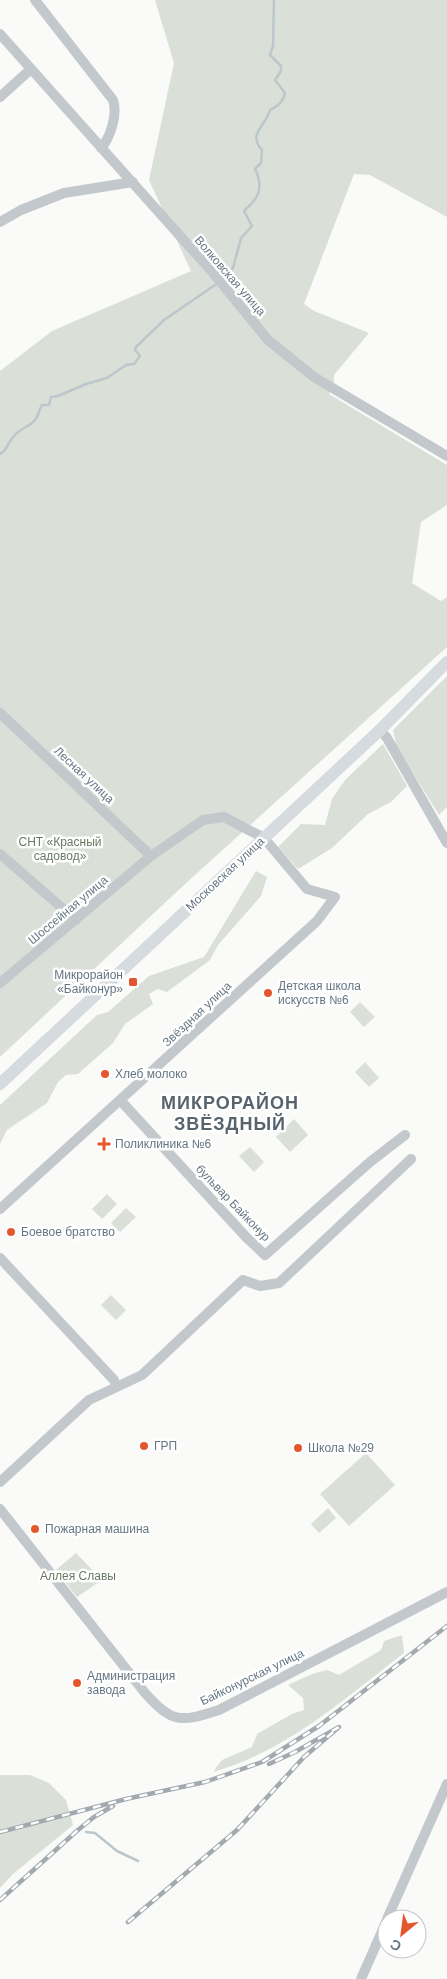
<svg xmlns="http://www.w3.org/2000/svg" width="447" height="1979" font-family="Arial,sans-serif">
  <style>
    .green { fill: #dadfd7 }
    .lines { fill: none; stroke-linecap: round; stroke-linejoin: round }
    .stream { stroke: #bbc7cb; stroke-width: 2.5 }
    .minor { stroke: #c3c8cc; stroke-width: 10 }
    .major { stroke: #d6dbdf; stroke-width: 12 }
    .rail-casing { stroke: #a2aab0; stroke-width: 4.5 }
    .rail { stroke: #fff; stroke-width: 2.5; stroke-dasharray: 8; stroke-linecap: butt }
    .poi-dot { fill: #e4572e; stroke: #fff; stroke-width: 2 }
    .labels { text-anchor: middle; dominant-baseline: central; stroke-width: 5; stroke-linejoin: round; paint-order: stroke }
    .street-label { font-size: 12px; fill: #657683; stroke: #fff }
    .park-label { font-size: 12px; fill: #687a64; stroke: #fff }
    .poi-label { font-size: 12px; fill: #657683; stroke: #fff; text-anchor: start }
    .district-label { font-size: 18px; font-weight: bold; letter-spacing: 1px; fill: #57646e; stroke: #fff }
  </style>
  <rect width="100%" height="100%" fill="#fafaf8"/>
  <path class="green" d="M155,0H447V217L370,175L354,174L304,304L314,311L369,333L334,375V386L329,394L447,465V505L421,522L412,583L441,601L447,597V647L185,884L0,1057V371L52,331L191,271L149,180L174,63Z
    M447,676V807L439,815L397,747L393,730Z
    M383,744L407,786L391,802L368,814L332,848L298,869L278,847L301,824L325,825L332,799L345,780Z
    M256,871L267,877L261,896L218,945L210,960L167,992L158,989L149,994L153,1004L125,1024L113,1043L78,1074L66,1075L58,1082L47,1103L7,1130L0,1144V1105L97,1015L108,1012L149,976L204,957Z
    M360,1002L375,1017L364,1027L350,1012Z
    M365,1062L379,1078L369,1087L355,1072Z
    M294,1119L308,1135L290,1152L276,1137Z
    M250,1147L264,1162L254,1172L239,1156Z
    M107,1194L117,1204L102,1219L92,1209Z
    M126,1208L136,1217L120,1232L111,1223Z
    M111,1295L126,1310L116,1320L101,1305Z
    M366,1453L395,1485L349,1526L320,1494Z
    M328,1508L336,1518L319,1533L311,1524Z
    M76,1553L102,1580L77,1597L56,1570Z
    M402,1635L404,1653C344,1699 287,1751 213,1772L222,1760L252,1747L257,1734L292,1714L304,1710L303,1698L288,1685L312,1674L327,1670L339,1675L381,1650L384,1641Z
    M0,1775H30L49,1783L66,1800L73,1825L13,1874L0,1888Z"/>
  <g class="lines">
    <path class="stream" d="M222,279L233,268L241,238L252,226L244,211C259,198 264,188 255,169L261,163L262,150C247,134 266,126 270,110C278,106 283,102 285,93L275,80L281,71V66L270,55L273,46L274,0
      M0,454C8,449 8,442 14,436C19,429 27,428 33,422C39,418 38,411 42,405H49L51,397L58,396L86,384L107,378L126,365L134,364L140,356L135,350L136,347L164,320L218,283
      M86,1832L95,1833L117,1851L138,1861"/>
    <path class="minor" d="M35,0L113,100C118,115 110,138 101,148
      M0,34L214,274L268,340L314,377L447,456
      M0,97L31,69
      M0,222L21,210L64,193L133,182
      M0,713L151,856
      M380,730L387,738L447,843
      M0,854L76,920
      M0,983L151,856L203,820L224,817L264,838L307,889L335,897L317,921L0,1209
      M120,1100L246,1237L265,1255L370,1162L405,1135
      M0,1258L114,1380
      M0,1482L89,1400L142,1375L243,1280L260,1286L279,1283L411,1159
      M0,1509L145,1693C173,1724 181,1722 219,1710L447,1592
      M387,1919L447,1784
      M361,1979L387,1920"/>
    <path class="major" d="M0,1084L380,730L447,662"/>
    <defs>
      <path id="rail" d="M0,1832L126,1799L205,1782L262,1762L319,1726L447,1626
        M0,1900L78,1830L94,1817L113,1806
        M128,1922L237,1830L304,1757L339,1727L295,1752L269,1764"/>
    </defs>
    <use href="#rail" class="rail-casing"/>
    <use href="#rail" class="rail"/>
  </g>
  <g class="poi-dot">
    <rect x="128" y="977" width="10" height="10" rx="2.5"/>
    <circle cx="268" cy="993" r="5"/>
    <circle cx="105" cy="1074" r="5"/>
    <path d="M101.5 1136.5h5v5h5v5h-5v5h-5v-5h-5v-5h5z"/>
    <circle cx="11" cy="1232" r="5"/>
    <circle cx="144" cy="1446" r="5"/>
    <circle cx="298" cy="1448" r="5"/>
    <circle cx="35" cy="1529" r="5"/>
    <circle cx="77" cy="1683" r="5"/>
  </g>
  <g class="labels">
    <g class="street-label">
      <text transform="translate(230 276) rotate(49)">Волковская улица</text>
      <text transform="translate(84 775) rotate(43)">Лесная улица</text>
      <text transform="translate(225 874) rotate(-43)">Московская улица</text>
      <text transform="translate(68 910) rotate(-40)">Шоссейная улица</text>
      <text transform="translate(197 1014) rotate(-43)">Звёздная улица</text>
      <text transform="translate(233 1203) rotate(46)">бульвар Байконур</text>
      <text transform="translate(252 1677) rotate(-26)">Байконурская улица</text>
    </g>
    <g class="park-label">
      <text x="60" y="842">СНТ «Красный<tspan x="60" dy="14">садовод»</tspan></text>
      <text x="78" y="1576">Аллея Славы</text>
    </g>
    <g class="poi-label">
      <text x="123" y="975" text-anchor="end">Микрорайон<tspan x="123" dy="14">«Байконур»</tspan></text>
      <text x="278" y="986">Детская школа<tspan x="278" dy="14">искусств №6</tspan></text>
      <text x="115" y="1074">Хлеб молоко</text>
      <text x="115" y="1144">Поликлиника №6</text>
      <text x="21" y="1232">Боевое братство</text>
      <text x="154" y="1446">ГРП</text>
      <text x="308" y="1448">Школа №29</text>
      <text x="45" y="1529">Пожарная машина</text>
      <text x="87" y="1676">Администрация<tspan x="87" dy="14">завода</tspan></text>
    </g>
    <g class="district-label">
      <text x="230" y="1103">МИКРОРАЙОН<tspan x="230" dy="21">ЗВЁЗДНЫЙ</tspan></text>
    </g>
  </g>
  <g transform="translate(402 1934) rotate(209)"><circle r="24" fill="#ffffff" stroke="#c1c8cd"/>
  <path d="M0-4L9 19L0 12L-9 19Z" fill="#e4572e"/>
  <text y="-8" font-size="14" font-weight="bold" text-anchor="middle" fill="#657683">С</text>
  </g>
</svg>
